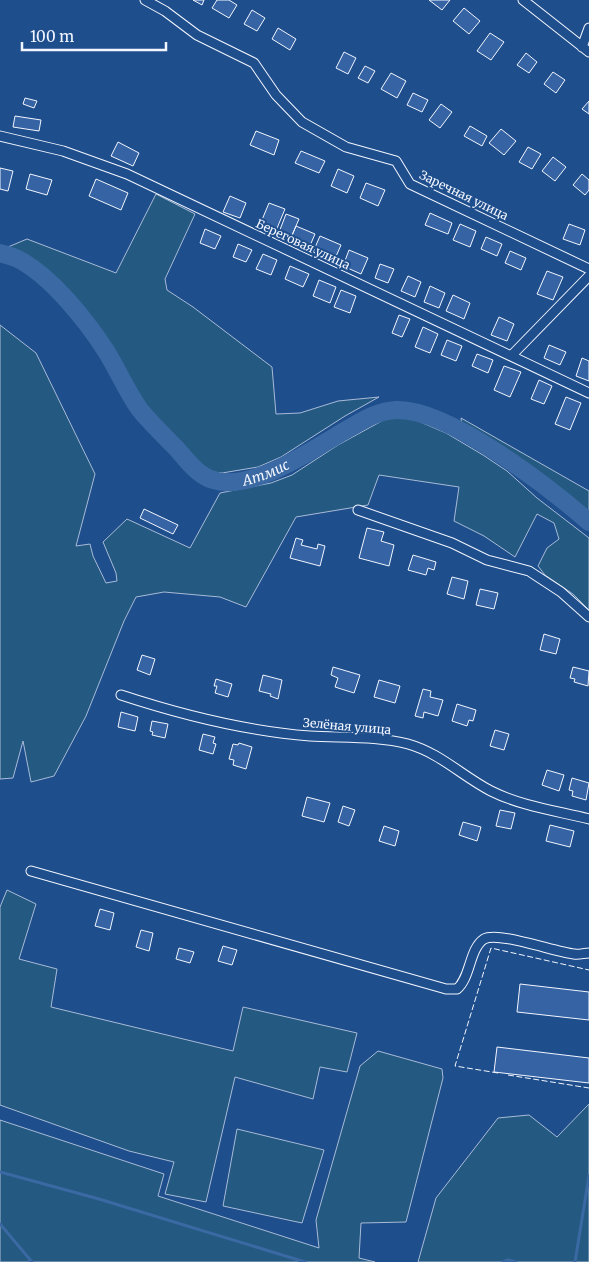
<svg xmlns="http://www.w3.org/2000/svg" width="589" height="1262" font-family="Merriweather,serif">
  <style>
    .green { fill: #245a82; stroke: #a8bbd7 }
    .lines { fill: none; stroke-linecap: round; stroke-linejoin: round }
    .stream { stroke: #3b69a3; stroke-width: 3 }
    .river { stroke: #3b69a3; stroke-width: 18 }
    .building { fill: #3563a3; stroke: #f2f6ff }
    .minor-casing { stroke: #f2f6ff; stroke-width: 11 }
    .minor { stroke: #1f4e8c; stroke-width: 9 }
    .fence { stroke: #f2f6ff; stroke-width: 1; stroke-dasharray: 6 2.5; stroke-linecap: butt }
    .labels { text-anchor: middle; dominant-baseline: central; stroke-width: 4; stroke-linejoin: round; paint-order: stroke }
    .street-label { font-size: 12px; fill: #f2f6ff; stroke: #1f4e8c }
    .water-label { font-size: 14px; font-style: italic; fill: #f2f6ff; stroke: #1f4e8c }
  </style>
  <rect width="100%" height="100%" fill="#1f4e8c"/>
  <path class="green" d="M156,194L195,214L165,279L167,290L193,307L272,367L276,414L300,413L338,401L379,397L345,416L281,457L258,467L222,473L205,471L199,467L181,445L166,434L116,361L104,340L92,326L45,276L13,252L8,247L27,239L116,273Z
    M0,325L36,353L95,474L76,546L90,544L93,556L106,583L117,581L116,573L103,542L127,519L190,548L220,493L271,483L292,475L338,445L389,417L398,416L411,418L446,433L483,455L507,471L537,498L589,538V610L573,594L545,575L538,566L547,548L559,539L554,523L537,514L515,557L484,536L454,521L459,487L379,475L368,505L296,517L246,607L220,597L164,592L136,597L124,621L86,716L54,776L31,782L23,741L13,778L0,779Z
    M461,418L589,491V517L573,507L556,487L527,465L462,427Z
    M7,890L36,904L19,959L57,969L51,1007L233,1051L243,1007L357,1033L347,1072L320,1067L313,1099L235,1077L206,1202L165,1194L174,1162L129,1151L0,1105V907Z
    M378,1051L442,1069L443,1078L406,1222L361,1223L359,1258L375,1262H0V1120L164,1174L158,1196L319,1248L316,1220L360,1066Z
    M589,1104V1262H418L436,1198L498,1118L529,1115L557,1137Z
    M237,1129L324,1150L302,1223L223,1206Z"/>
  <g class="lines">
    <path class="stream" d="M0,1172L99,1199L305,1262
      M0,1224L32,1262
      M503,1262L508,1260L516,1262
      M575,1262L589,1176"/>
    <path class="river" id="s1" d="M0,253C6,255 12,256 18,259C51,276 86,320 106,351C118,370 127,392 140,410C151,423 164,436 176,448C187,460 197,475 213,480C251,492 309,452 341,433C359,423 375,411 396,410C448,408 550,488 589,522"/>
  </g>
  <path class="building" d="M193,0H204L202,5Z
    M217,0H229L237,5L229,18L212,8Z
    M429,0H450L442,10Z
    M464,8L480,21L469,34L453,21Z
    M252,10L265,18L257,31L244,24Z
    M278,28L296,39L290,50L272,39Z
    M490,33L504,42L491,60L477,51Z
    M344,52L356,58L348,74L336,68Z
    M526,53L537,62L529,73L517,65Z
    M365,66L375,71L368,83L358,78Z
    M553,72L565,80L556,93L544,84Z
    M391,73L406,81L397,98L381,89Z
    M413,93L428,100L422,112L407,105Z
    M25,98L37,101L34,108L23,104Z
    M589,101V114L582,109Z
    M441,104L452,112L440,128L429,120Z
    M15,116L41,120L39,131L13,127Z
    M470,126L487,136L482,146L464,136Z
    M501,129L516,141L504,155L489,143Z
    M256,131L279,140L274,155L250,145Z
    M118,142L139,153L133,166L111,156Z
    M528,147L541,154L532,169L519,162Z
    M301,151L325,161L319,173L295,163Z
    M553,157L566,167L555,181L542,171Z
    M0,168L13,171L8,191L0,189Z
    M338,169L354,176L347,193L331,186Z
    M30,174L52,180L47,195L26,189Z
    M582,174L589,180V190L585,195L573,185Z
    M96,179L128,193L121,210L89,196Z
    M366,183L385,190L378,206L360,198Z
    M230,196L246,203L240,218L223,212Z
    M269,203L285,209L275,233L259,227Z
    M430,213L452,223L448,234L425,225Z
    M286,214L299,219L290,240L278,235Z
    M460,224L476,231L470,247L453,240Z
    M569,224L585,230L580,245L563,239Z
    M296,226L315,234L309,248L290,240Z
    M205,229L221,236L215,249L200,243Z
    M320,236L341,245L334,261L313,252Z
    M486,237L502,244L497,256L481,249Z
    M238,244L252,250L246,262L233,257Z
    M349,250L368,258L361,274L343,266Z
    M510,251L526,258L521,270L505,263Z
    M263,254L277,260L271,275L256,269Z
    M380,264L394,269L388,283L375,278Z
    M290,266L309,274L303,287L285,279Z
    M547,271L563,277L553,300L537,294Z
    M408,276L421,282L415,297L401,291Z
    M319,280L336,287L330,303L313,296Z
    M430,286L445,293L439,308L424,302Z
    M341,290L356,296L350,313L334,307Z
    M453,295L470,303L464,319L446,311Z
    M399,315L410,319L402,337L392,333Z
    M499,317L514,324L507,341L491,335Z
    M423,327L438,334L430,353L415,347Z
    M447,340L462,346L456,361L441,355Z
    M549,345L566,352L560,365L544,358Z
    M477,354L493,360L488,373L472,366Z
    M582,358L589,361V381L576,376Z
    M504,366L521,372L510,397L494,390Z
    M539,380L552,386L544,404L531,399Z
    M566,397L581,403L570,430L555,424Z
    M144,509L178,525L173,534L140,518Z
    M367,528L384,532L381,541L394,545L389,566L359,558Z
    M296,538L303,540L301,545L317,549L318,544L325,546L320,566L290,558Z
    M413,555L436,562L434,570L428,568L426,575L408,570Z
    M452,577L468,581L464,599L447,594Z
    M480,589L498,593L494,609L476,605Z
    M544,634L560,639L556,654L540,650Z
    M142,655L155,659L150,675L137,670Z
    M333,667L360,675L354,693L335,687L338,678L331,675Z
    M573,667L589,671L588,686L574,682L575,679L570,678Z
    M263,675L282,680L278,699L270,696L271,694L259,691Z
    M216,679L232,684L228,697L215,693L217,686H214Z
    M379,680L400,686L395,703L374,697Z
    M423,689L431,691L430,697L443,700L438,716L424,712L423,718L415,716Z
    M457,704L476,710L473,721L469,720L467,726L452,721Z
    M121,712L138,717L135,731L118,727Z
    M152,721L168,724L165,738L152,735L153,732L150,731Z
    M495,730L509,734L504,750L490,746Z
    M203,734L215,737L213,743L216,744L213,754L199,750Z
    M239,743L252,747L246,769L233,765L234,760L229,759L233,744L238,745Z
    M547,770L564,775L559,791L542,785Z
    M572,778L589,783L586,800L572,796L573,791L569,790Z
    M307,797L330,803L324,822L302,816Z
    M343,806L355,810L349,826L338,822Z
    M500,810L515,813L511,829L496,826Z
    M463,822L481,827L477,841L459,835Z
    M550,825L574,831L570,847L546,841Z
    M384,826L399,831L395,846L379,841Z
    M100,909L114,913L110,930L95,926Z
    M141,930L153,933L149,951L136,947Z
    M223,946L237,950L232,965L218,961Z
    M179,948L194,952L190,963L176,959Z
    M520,984L589,992V1020L517,1012Z
    M497,1047L589,1058V1083L494,1072Z"/>
  <g class="lines">
    <defs>
      <path id="minor" d="M145,0L165,11L197,35L254,63L276,95L302,122L346,147L396,161L410,184L589,269
        M523,0L589,52
        M582,47L589,28
        M0,136L63,151L127,174L589,393
        M512,355L589,276
        M358,510L452,543L487,560L529,571L561,592L589,617
        M121,695C182,715 245,731 310,736C341,738 378,736 408,744C440,753 462,776 491,791C521,806 557,811 589,819
        M31,871L446,989H457C471,977 469,949 484,939C498,931 555,952 574,954C579,955 584,953 589,953"/>
    </defs>
    <use href="#minor" class="minor-casing"/>
    <use href="#minor" class="minor"/>
    <path class="fence" d="M498,1073L455,1066L491,948L589,970
      M508,1075L589,1088"/>
  </g>
  <g class="labels">
    <g class="street-label">
      <text transform="translate(464 195) rotate(26)">Заречная улица</text>
      <text transform="translate(303 244) rotate(25)">Береговая улица</text>
      <text transform="translate(347 726) rotate(5)">Зелёная улица</text>
    </g>
    <g class="water-label">
      <text stroke="none"><textPath href="#s1" startOffset="372">Атмис</textPath></text>
    </g>
  </g>
  <path d="M22 42v8h144v-8" fill="none" stroke="#f2f6ff" stroke-width="2.5"/>
  <text x="30" y="42" font-size="15" fill="#f2f6ff" stroke="#1f4e8c" stroke-width="4" paint-order="stroke">100 m</text>
</svg>
